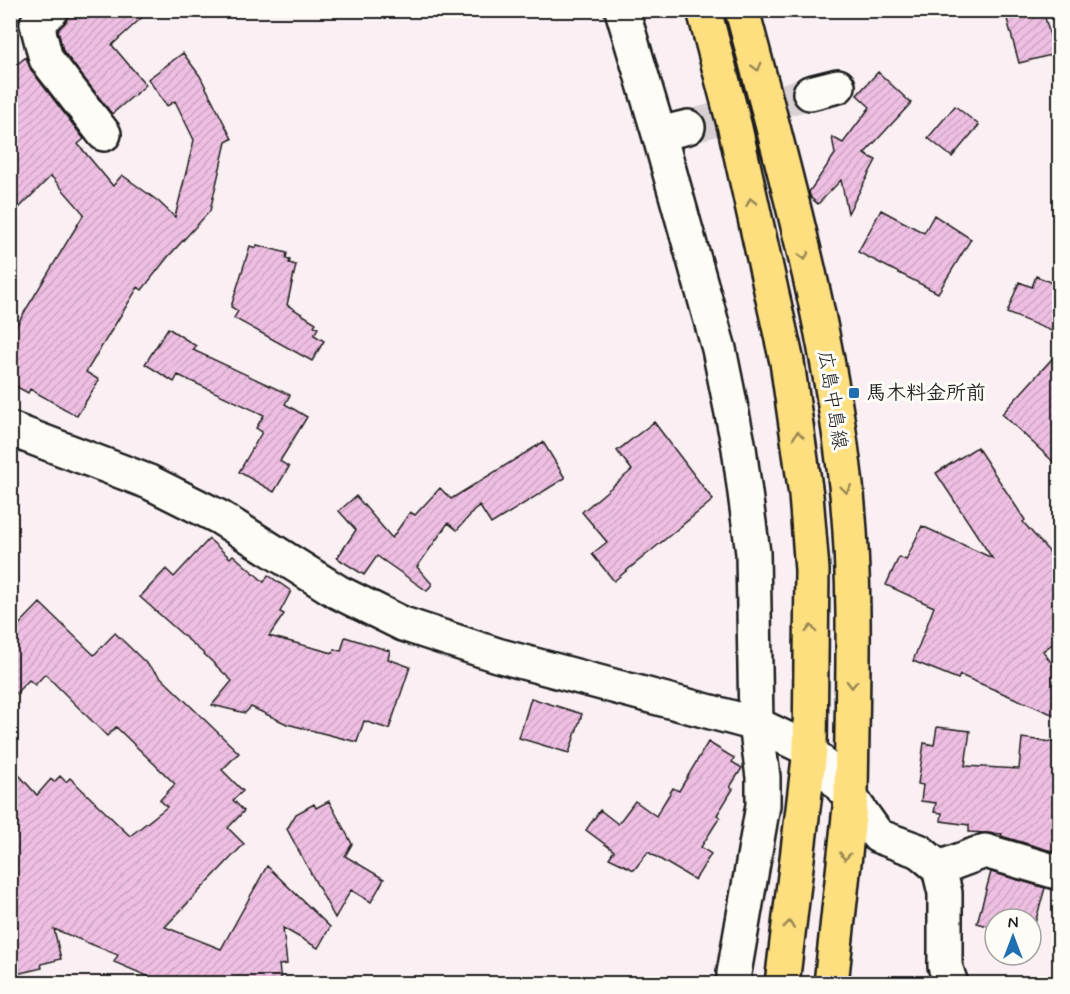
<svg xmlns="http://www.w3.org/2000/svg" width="1070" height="994" font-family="Mynerve,'Klee One',sans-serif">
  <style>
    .building { fill: url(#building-hatch); stroke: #1c1c1c; stroke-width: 1.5 }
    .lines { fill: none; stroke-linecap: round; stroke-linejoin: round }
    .minor-tunnel { stroke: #d9d0d3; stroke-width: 33; stroke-dasharray: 33 16; stroke-linecap: butt }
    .minor-casing { stroke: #1c1c1c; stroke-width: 38 }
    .major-casing { stroke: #1c1c1c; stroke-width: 38 }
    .highway-casing { stroke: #1c1c1c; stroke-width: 38 }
    .minor { stroke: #fdfcf7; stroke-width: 33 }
    .major { stroke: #fedf80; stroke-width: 33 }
    .highway { stroke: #fedf80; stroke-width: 33 }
    .oneway { stroke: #988753 }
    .poi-dot { fill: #1f6fb2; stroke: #fdfcf7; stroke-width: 2 }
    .labels { text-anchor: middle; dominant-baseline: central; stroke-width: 6; stroke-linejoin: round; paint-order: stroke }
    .poi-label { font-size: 20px; font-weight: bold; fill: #1c1c1c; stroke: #fdfcf7; text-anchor: start }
    .street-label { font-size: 20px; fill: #1c1c1c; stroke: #fdfcf7 }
  </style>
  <defs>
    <pattern id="building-hatch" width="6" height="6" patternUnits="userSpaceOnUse" patternTransform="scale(1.5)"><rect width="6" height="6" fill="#eebfe2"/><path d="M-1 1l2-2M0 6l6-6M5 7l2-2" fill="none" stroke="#cca4c1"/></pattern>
  </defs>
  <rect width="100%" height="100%" fill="#faf0f3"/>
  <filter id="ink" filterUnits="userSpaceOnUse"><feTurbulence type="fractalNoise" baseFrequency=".0167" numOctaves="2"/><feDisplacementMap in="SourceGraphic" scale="12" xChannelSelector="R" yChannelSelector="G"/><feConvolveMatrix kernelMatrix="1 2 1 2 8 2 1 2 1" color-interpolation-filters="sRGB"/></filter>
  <g filter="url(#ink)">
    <path class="building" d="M74,10H150L112,45L146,85L112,114L63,51L58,30Z
      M1043,10L1055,54L1019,63L1007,19Z
      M183,53L200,76L232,139L226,142L210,211L167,258L142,290L138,287L86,372L99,380L77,416L30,389L28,393L10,383V336L84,214L51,176L10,217V138L19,132L10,121V70L26,57L31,70L84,139L78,144L113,186L122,175L158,201L175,217L194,140L175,101L167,106L148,79Z
      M878,72L911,103L864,154L876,160L848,213L841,180L818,204L811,198L809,192L835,154L832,137L843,143L870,107L857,95Z
      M955,106L979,125L952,157L928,138Z
      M881,210L924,233L934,215L971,239L938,293L858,252Z
      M257,245L287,253L286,259L290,260L289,263L296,265L287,305L316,323L314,326L318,328L314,335L324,341L312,361L234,318L238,311L231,307L250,246L256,248Z
      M1036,276L1059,286V334L1007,313L1019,282L1032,287Z
      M168,328L196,346L193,350L290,395L285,404L307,417L280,461L289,467L274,492L239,472L262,432L256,428L264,415L178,375L174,382L145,364Z
      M1059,351V467L1002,414Z
      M654,422L713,500L614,581L592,554L607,542L582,512L632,470L617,451Z
      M543,442L565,478L491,524L479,505L457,530L448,523L417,567L432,584L427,591L377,556L364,575L337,558L356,530L339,511L356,496L392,538L410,512L415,515L440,488L451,499Z
      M977,447L1025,520L1023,522L1059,563V639L1043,651L1059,674V717L960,675L958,679L913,661L934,607L886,585L899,557L906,560L922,526L992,558L936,473Z
      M209,539L230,558L233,555L264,582L268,575L291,591L280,612L284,614L269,636L333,653L334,649L341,651L345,637L390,651L388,659L410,667L389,729L364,721L357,742L287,724L251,707L245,713L212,705L232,681L202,652L140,597L166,569L174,577Z
      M40,603L94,655L115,633L239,753L222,770L243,791L233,800L244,811L228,828L244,844L165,927L221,949L267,866L330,927L318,948L283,928L287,964L279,965L281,980L254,984H166L114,962L118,955L54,929L61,959L41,964L42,968L16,974L15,966L10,967V765L37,795L51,779L54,782L60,776L66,782L70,778L130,836L167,807L160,800L175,784L116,727L107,736L45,674L35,685L29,680L10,699V634Z
      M531,698L582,714L569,753L519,738Z
      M937,727L970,731L965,766L1019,769L1022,738L1059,743V834L1055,852L1001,836L1002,834L969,832V825L941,821L942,813L934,812L936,803L921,801L923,785L918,784L924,743L934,745Z
      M708,742L734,758L732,762L742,768L730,787L733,789L717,815L720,817L701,847L711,854L695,880L648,852L634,870L609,858L614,851L586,830L600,810L618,824L635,801L656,816L673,788L679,791Z
      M329,801L352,844L345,856L384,879L371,902L351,890L335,918L287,829L296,814L314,804L316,808Z
      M991,872L1045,888L1031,937V919H995V928L977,923Z"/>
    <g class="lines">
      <path class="minor-tunnel" d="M688,127L810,93"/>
      <defs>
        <path id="minor" d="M52,10L37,24L46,59L104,134
          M622,10L659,134L719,349L739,448L753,553L756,724L763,777V805L734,973V984
          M810,93L838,86
          M659,134L688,127
          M10,429L149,482L219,517L338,592L403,624L497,655L756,724L810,750L851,798L878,836L919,851L939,868L945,893V966L951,984
          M939,868L985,851L1060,873"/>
        <path id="major" d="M704,10L735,128L787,362L806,495L812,570L810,750
          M742,10C784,169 830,331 847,494C857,595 852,697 851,798"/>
        <path id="highway" d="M782,984L810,750
          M831,984L851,798"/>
      </defs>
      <use href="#minor" class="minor-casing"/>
      <use href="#major" class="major-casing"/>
      <use href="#highway" class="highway-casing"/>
      <use href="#minor" class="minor"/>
      <use href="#major" class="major"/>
      <use href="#highway" class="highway"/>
    </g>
    <defs><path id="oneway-chevron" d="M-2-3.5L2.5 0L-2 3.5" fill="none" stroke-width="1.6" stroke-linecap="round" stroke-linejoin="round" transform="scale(1.5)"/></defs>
    <g class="oneway">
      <use href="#oneway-chevron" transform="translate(757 67) rotate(75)"/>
      <use href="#oneway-chevron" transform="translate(751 202) rotate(-103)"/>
      <use href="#oneway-chevron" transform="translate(804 256) rotate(77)"/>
      <use href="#oneway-chevron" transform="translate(798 435) rotate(-98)"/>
      <use href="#oneway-chevron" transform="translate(846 489) rotate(83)"/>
      <use href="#oneway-chevron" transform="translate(811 629) rotate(-89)"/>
      <use href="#oneway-chevron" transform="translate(852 684) rotate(91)"/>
      <use href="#oneway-chevron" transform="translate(845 856) rotate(96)"/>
      <use href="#oneway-chevron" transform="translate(789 925) rotate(-83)"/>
    </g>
  </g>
  <rect class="poi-dot" x="848" y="387" width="12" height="12" rx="3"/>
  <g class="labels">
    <g class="poi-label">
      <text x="866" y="393">馬木料金所前</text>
    </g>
    <g class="street-label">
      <text transform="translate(832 400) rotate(81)">広島中島線</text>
    </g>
  </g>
  <rect width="1070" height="994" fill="none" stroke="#fdfcf7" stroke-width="36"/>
  <rect x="18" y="18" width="1034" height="958" fill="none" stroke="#1c1c1c" stroke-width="2" filter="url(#ink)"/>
  <g transform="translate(1013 937)"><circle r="28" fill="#fdfcf7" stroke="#a3a29f" stroke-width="1.5"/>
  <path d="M0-4.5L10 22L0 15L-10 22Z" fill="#1f6fb2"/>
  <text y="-9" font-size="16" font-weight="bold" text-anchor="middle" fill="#1c1c1c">N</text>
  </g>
</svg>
